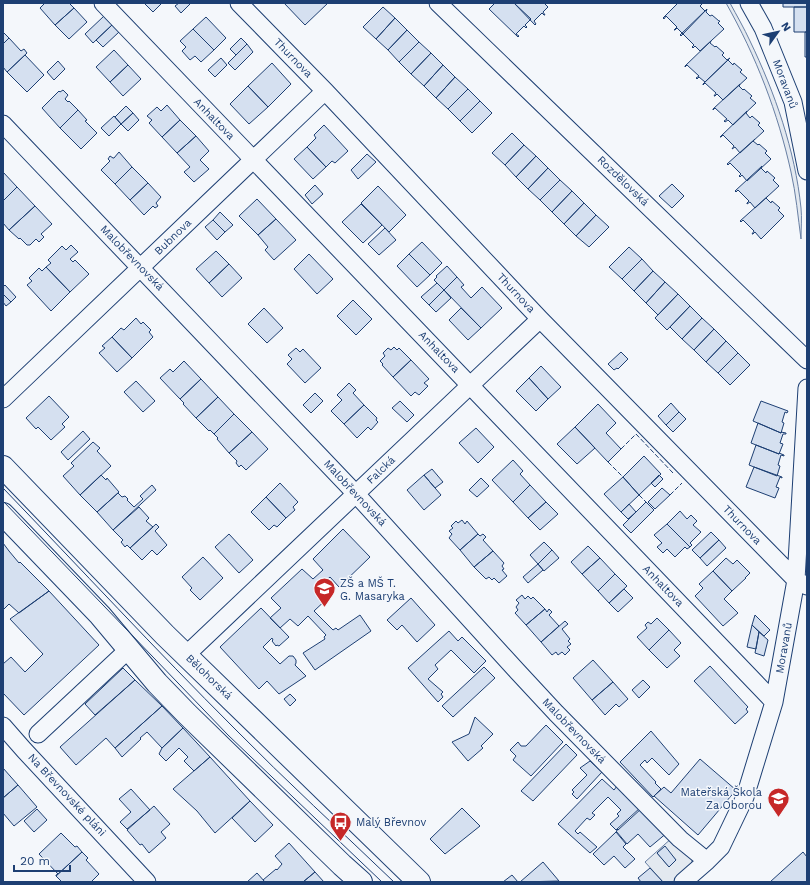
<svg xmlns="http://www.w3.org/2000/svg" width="810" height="885" font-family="'Work Sans',sans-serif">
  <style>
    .green { fill: #e3e9f0; stroke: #687fa3; fill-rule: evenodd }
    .building { fill: #d5e0f0; stroke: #1d3f73 }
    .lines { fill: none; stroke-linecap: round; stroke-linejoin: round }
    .street-casing { stroke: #1d3f73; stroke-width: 19 }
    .primary-casing { stroke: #1d3f73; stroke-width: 24 }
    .street { stroke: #f4f7fb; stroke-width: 17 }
    .primary { stroke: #f4f7fb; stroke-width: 22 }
    .tram { stroke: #1d3f73; stroke-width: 1 }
    .fence { stroke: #1d3f73; stroke-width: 1; stroke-dasharray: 5 2; stroke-linecap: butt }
    .labels { text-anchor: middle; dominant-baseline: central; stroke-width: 3; stroke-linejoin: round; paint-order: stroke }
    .street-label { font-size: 11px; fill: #1d3f73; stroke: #f4f7fb }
    .poi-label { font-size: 11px; fill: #1d3f73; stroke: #f4f7fb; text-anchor: start }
  </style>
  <rect width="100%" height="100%" fill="#f4f7fb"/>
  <path class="green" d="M726,3H730C737,16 744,28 750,41C775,93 795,150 801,208C802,218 801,228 801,239C798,217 796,194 791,172C778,113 756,56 726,3Z
    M673,837L690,857L692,860V865L675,882H663L645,862ZM664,847L676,860L669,867L657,853Z"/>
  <path class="building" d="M45,3H69L74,8L55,25L40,8Z
    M144,3H162L153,12Z
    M179,3H191L181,13L175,6Z
    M284,3H328L305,25Z
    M495,3H514L531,19L525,25L527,27L526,28L524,26L516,34L519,36L518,37L489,9Z
    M514,3H544L548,7L543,12L545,15H544L542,13L534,21L536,24L535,25Z
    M678,3H701L702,4L700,6L705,11L707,9L683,34L677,28L675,30H674L677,27L666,16L664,19L663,18Z
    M783,3H807V7H783Z
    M383,7L395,18L376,39L363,27Z
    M794,7H807V32H794Z
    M74,8L87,22L69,39L55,25Z
    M707,9L706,12L710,16L712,15L719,21H720L718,23L724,29L700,51L695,46L693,48L692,47L694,45L683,34L681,36L680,35Z
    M104,16L112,25L93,43L85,34Z
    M206,17L226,38L214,50L193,29Z
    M395,18L407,30L388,50L376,39Z
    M112,25L119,32L103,47L96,40Z
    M193,29L214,50L201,62L195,56L190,60L182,51L186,47L180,41Z
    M407,30L419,42L399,62L388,50Z
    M3,32L9,38L3,44Z
    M805,32H807V57H805Z
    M9,38L21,51L24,49L27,53L7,72L3,67V44Z
    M241,38L247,44L236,55L230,49Z
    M711,41L710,43L715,47L716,46L724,53L722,55L727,60L730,58L705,82L699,77L697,79L696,78L699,76L687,65L685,67V66Z
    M419,42L431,53L411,74L399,62Z
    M247,44L253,52L235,70L228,63Z
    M114,50L128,65L110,82L96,67Z
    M431,53L443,65L424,86L411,74Z
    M25,55L44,75L27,92L7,72Z
    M221,58L227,65L215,77L208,70Z
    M730,58L728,60L733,65L734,63L742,70L740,72L747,78L723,100L717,94L715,96H714L716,93L705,83L703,85V84Z
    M58,61L65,69L54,80L47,72Z
    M272,63L291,84L268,107L248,86Z
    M128,65L141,79L123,96L110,82Z
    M443,65L455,77L436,98L424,86Z
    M455,77L468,89L448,109L436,98Z
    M740,84L739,86L743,90L744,89L752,96L750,98L756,103L733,125L728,120L725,122L724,121L727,119L715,108L713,110V109Z
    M248,86L268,107L249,124L230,104Z
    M468,89L480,101L460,121L448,109Z
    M63,90L68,95L65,99L68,102L69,101L78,110L60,128L42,108L59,91L60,92Z
    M480,101L492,113L472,133L460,121Z
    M167,105L180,120L162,137L149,123L152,120L147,116L157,107L161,111Z
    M126,106L133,113L121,124L115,117Z
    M78,110L87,120L85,121L97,133L81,149L60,128Z
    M747,111L746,113L750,118L752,116L760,123L758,125L764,131L740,153L735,147L732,149L734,146L723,135L721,137H720Z
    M133,113L139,120L128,131L121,124Z
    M114,116L121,124L109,136L101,128Z
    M180,120L196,136L177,153L162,137Z
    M324,125L348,151L335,163L332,161L326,167L307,147L316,138L314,135Z
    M512,133L524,145L505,165L492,153Z
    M196,136L209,151L200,160L209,169L194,182L184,172L190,167L177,153Z
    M755,139L753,141L758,145L759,144L767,151L765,153L771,159L747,181L742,175L740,177L739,176L741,174L730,163L728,165L727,164Z
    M524,145L536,156L516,177L505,165Z
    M307,147L326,167L313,179L294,159Z
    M119,152L132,167L115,184L101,170L110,161L108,159L110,156L113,158H114Z
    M367,154L376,162L358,179L351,170Z
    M536,156L548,168L528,189L516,177Z
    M762,166L761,168L766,173L767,171L775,178L773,180L779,186L755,208L750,202L747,204V203L749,201L738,190L736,192L735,191Z
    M132,167L148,183L130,200L115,184Z
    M548,168L560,180L540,200L528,189Z
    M3,172L17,187L3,201Z
    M560,180L572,191L552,212L540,200Z
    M148,183L161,197L156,203L158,206L155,208L153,206L144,215L130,200Z
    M672,184L684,196L672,208L659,196Z
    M315,185L323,194L312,204L305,195Z
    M378,186L406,215L389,232L361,203Z
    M17,187L35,206L9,230L3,223V201Z
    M572,191L584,203L564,224L552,212Z
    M768,196L766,198L771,203L772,201L779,207L780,208L778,210L784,216L761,239L755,232L753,234H752L754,231L743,220L741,222L740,221Z
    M257,199L276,219L258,235L239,216Z
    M584,203L596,215L576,236L564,224Z
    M361,204L382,225L363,243L342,222Z
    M35,206L52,224L41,234L44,237L39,242L36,239L30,245H27L20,238L19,239L9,230Z
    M220,212L233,225L225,232L213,220Z
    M596,215L609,227L589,247L576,236Z
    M276,219L296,240L274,260L265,250L268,247L258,235Z
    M213,220L225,232L217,240L205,227Z
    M385,228L396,240L379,255L368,244Z
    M422,242L442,263L430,275L409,254Z
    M71,245L78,252L70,259L73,262L75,260L89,274L70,292L46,267L51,263L48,260L62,246L66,250Z
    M629,247L642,259L622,279L609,267Z
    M216,251L229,264L209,283L196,269Z
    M309,254L333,279L317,294L294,269Z
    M409,254L430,275L417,287L397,266Z
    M642,259L653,271L634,291L622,279Z
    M229,264L242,278L222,297L209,283Z
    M447,266L457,277L444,290L434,280L437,277L436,276Z
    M46,267L70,292L51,311L27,285L32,281L29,278L39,268L42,271Z
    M653,271L665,282L646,303L634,291Z
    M457,277L464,285L461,287L471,298L482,287L502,308L481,328L444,290Z
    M665,282L678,294L658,315L646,303Z
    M437,283L444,290L429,305L421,297Z
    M5,285L16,297L11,302L3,294V287Z
    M444,290L451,298L436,312L429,305Z
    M3,294L11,302L6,306L3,302Z
    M678,294L690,306L667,330L655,318Z
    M353,300L372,319L356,335L337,316Z
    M690,306L702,318L682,339L670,327Z
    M264,308L283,328L267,343L248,324Z
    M461,308L481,328L468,340L449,320Z
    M136,318L141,324L143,322L151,330L149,332L153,337L132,358L112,337L121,328L124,330Z
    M702,318L714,329L694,350L682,339Z
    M714,329L726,341L706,362L694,350Z
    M112,337L132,358L117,372L99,353L105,348L102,346Z
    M726,341L738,353L718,373L706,362Z
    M394,347L397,350L399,348L411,360L393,377L382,365L383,364L380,361L385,356L383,353L388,348L391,350Z
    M296,348L300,352L303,349L321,368L305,383L287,364L292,359L288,355Z
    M621,352L628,359L618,369L617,368L614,370L608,364Z
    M738,353L750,365L730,385L718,373Z
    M411,360L429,379L424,383L428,386L419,395L415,392L411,396L393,377Z
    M184,361L201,379L180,399L160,378L170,369L173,372Z
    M541,366L561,387L548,399L529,378Z
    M529,378L548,399L536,411L516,391Z
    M201,379L218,397L196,418L183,404L184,403L180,399Z
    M136,381L155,401L143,412L124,392Z
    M349,383L356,390L353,393L364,405L344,424L331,411L342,400L337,395Z
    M315,393L323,401L311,413L303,405Z
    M49,396L69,417L62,424L65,427L51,440L38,427L36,429L26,418Z
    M218,397L234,414L214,434L210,430L209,431L196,418Z
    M400,401L414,415L407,422L392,408Z
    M761,401L788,411L787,413L785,412L782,422L784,423L781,433L753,421Z
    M671,403L679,412L666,425L658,416Z
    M598,404L616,423L606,433L621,449L608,462L575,427Z
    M364,405L377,418L376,420L378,422L371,430L368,427L357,438L344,424Z
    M679,412L686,419L673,432L666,425Z
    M234,414L252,432L229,453L217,439L218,438L214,434Z
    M758,423L781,433V432L786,433V434H783L780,443L783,444L779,454L751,443Z
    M575,427L595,448L577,464L557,444Z
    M476,428L494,447L478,463L459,443Z
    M83,431L90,439L68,460L61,452Z
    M252,432L268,449L246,470L241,465L239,467L236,463L237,461L229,453Z
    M93,442L100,448L97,451L111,466L80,495L63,476L74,466L71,463Z
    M756,445L779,454V453L784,455V456L781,455L778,465L780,466L777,476L749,465Z
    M644,456L661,474L639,495L623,477Z
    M513,460L523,471L520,474L530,485L513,502L492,480Z
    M754,467L782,477V478L780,477L776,487L779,488L775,498L746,487Z
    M432,469L443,482L435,488L424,475Z
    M101,475L106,480L107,478L119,492L97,512L80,495Z
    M424,475L441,495L424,510L407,490Z
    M659,475L663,479L655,487L651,483Z
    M623,477L639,495L621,512L604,494Z
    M481,478L489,486L477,497L469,490Z
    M280,483L298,502L293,507L295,510L286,518L266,497Z
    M152,485L156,490L113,530L97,512L118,493L122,497L125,496L128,499L127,500L134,507L143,499L140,496Z
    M530,485L546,502L528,518L513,502Z
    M662,488L670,495L655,509L648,502Z
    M266,497L286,518L277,527L274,525L269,530L251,512Z
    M546,502L558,514L540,530L528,518Z
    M646,502L654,510L631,533L623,525Z
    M629,504L636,512L628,519L621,512Z
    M139,507L149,518L146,521L153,527L130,548L127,545L125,547L121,542L123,540L113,530Z
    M680,511L687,519L691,515L697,521L693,525L701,532L690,543L692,545L690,547L667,524Z
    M462,520L465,524L467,521L478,534L460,550L449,538L452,534L449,531L453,528L451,526L456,521L458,523Z
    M156,524L159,527L155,531L167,545L157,555L152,550L142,560L130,548Z
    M667,524L690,547L687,549L685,547L675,557L667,549L663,553L657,547L662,543L654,535Z
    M343,529L370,557L339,587L330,577L319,587L329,597L314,611L333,630L336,628L338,630L360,615L371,631L315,670L303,653L325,639L324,637L326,635L308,616L298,626L290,619L280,628L270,618L281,608L271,598L302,569L313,579L323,570L313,559Z
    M711,532L719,540L700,558L692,550Z
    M229,534L253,560L239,573L215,547Z
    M478,534L480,536L483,534L486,537L483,540L493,551L474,567L460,550Z
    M719,540L726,548L707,566L700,558Z
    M544,542L552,550L538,564L530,555Z
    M3,543L9,551L19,563L20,562L49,591L19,613L9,604L4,609L3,608Z
    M588,546L600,558L582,574L571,562Z
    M552,550L559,558L544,571L538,564Z
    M493,551L504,563L502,566L504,569L502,570L507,576L499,583L494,578L492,580L489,577L486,579L474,567Z
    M203,557L223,578L200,600L190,590L192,588L182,577Z
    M600,558L615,574L598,591L582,574Z
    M726,558L733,564L737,560L750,573L745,578H746L732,591L713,571Z
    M538,564L543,570L528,583L523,577Z
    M713,571L732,591L724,599L738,613L723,626L695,596L703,588L699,584Z
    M615,574L627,586L609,603L598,591Z
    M624,589L633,598L618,612L609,603Z
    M49,591L99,645L24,715L3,693V664L11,657L25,672L43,654L10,619Z
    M522,595L525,599L528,596L531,599L533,597L545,609L526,625L515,613L518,610L516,607L519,603L516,600Z
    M411,598L435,625L417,642L402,625L397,630L387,620Z
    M261,608L289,637L279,646L277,645L276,646L272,641L273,640L272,638L263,647L280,664L289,656H293L296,660V663L295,665L306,676L279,694L267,681L259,689L220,647Z
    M545,609L547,612L549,609L552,612L549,615L559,626L541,642L526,625Z
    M755,615L770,630L764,636L752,625Z
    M657,618L669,630L649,650L637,637L647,628L645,625L648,622L651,624Z
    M565,621L568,624L562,629L570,639L568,641L571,644L567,647L570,650L565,655L562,652L558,655L556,652L552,655L541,642Z
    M752,625L759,632L756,649L747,647Z
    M669,630L681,643L674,650L680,656L667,668L649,650Z
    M449,631L458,641L462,637L486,661L474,673L451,650L435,665L438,669L428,679L443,692L441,694L443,697L438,702L408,668Z
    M759,632L768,640L764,656L755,653Z
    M593,660L613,682L592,700L573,678Z
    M710,666L748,707L746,709L748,712L735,724L694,681Z
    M484,667L495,678L453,717L442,706Z
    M123,668L135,680L95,715L85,704Z
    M135,680L162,706L115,748L106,738L76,765L60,747Z
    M643,680L650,687L639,698L632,690Z
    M613,682L628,699L619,707L616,704L605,715L592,700Z
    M290,694L296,700L290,706L284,699Z
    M162,706L183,728L162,748L147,732L140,738L141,739L122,757L115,748Z
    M475,717L493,734L481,746L483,748L468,761L452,742L469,734Z
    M546,725L563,742L531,776L513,760L516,756L510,750L518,742L521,746H526Z
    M183,728L210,757L194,771L184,761L188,757L179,748L166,761L159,754L162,748Z
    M651,731L679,764L669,775L652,758L647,763L645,760L640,765L656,782L655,783L661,789L653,797L620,762Z
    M566,744L577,755L533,801L521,791Z
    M210,757L250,801L215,833L197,811L173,789Z
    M700,759L736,790L698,835L654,796L664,787L671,793Z
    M590,761L602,772L577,799L572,794L574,792L572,790L587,775L580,768Z
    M3,768L18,785L3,798Z
    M602,779L614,790L617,786L641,807L616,830L610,824L619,816L617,814L621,810L608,797L592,813L595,815L590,820L587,818L575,831L578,834L580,832L597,847L590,853L558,824Z
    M18,785L37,807L14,826L3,813V798Z
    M131,789L150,810L127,829L120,822L131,812L119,799Z
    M250,801L273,825L255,842L232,818Z
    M154,806L170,824L161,832L166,838L149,853L142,844L140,845L127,830Z
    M462,808L480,826L445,854L430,839Z
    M642,808L668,832L650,847L638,834L627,844L616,831H617V830L618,829V830Z
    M37,809L47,820L34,832L24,821Z
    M616,832L626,844L623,847L635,859L625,868L614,856L604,865L593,854Z
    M61,833L75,847L77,846L82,852L56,876V875L58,874L39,854Z
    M289,843L315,872L303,882H265L263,880L276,869L277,870L282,864L275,856Z
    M665,846L676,860L669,867L657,853Z
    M82,852L88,858L86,860L99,874L91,882H62L56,876Z
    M803,852L807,857V882H770Z
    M543,862L559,881L520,882Z
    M650,868L663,882H641L638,878Z
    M315,872L324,882H303Z
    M257,873L265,882H247Z
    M512,875L518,882H503Z"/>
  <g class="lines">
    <defs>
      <path id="street" d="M103,3L774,702
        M239,3L325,91L540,319L796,580L807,586
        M438,3L807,360
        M749,3L763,28L793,102L807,171
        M3,124L356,494L517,671L556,713L680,839L707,861
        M3,399L325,91
        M186,655L540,319
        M3,726L24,750L147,882
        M38,734L129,649
        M683,882L707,861L721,847L745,797L774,702L796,580L807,388"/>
      <path id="primary" d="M3,467L165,635L419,882
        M3,514L100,615L157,683L187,714L342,865L361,882"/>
    </defs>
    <use href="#street" class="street-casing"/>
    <use href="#primary" class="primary-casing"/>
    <use href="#street" class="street"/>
    <use href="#primary" class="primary"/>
    <path class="tram" d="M3,488C80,568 156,650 234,728C286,781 341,831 394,882
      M3,501L228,735L382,882"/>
    <path class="fence" d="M621,449L636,434L673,473
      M608,462L623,477
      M639,495L646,502
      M670,495L682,483"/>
  </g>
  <defs>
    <symbol id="school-pin" viewBox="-11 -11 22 30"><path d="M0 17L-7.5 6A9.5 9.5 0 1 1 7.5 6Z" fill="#c62828" stroke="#f4f7fb"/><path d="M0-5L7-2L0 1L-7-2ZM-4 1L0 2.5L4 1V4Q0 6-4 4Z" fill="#fff"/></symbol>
    <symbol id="bus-pin" viewBox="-11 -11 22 30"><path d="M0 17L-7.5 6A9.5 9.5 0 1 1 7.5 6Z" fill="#c62828" stroke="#f4f7fb"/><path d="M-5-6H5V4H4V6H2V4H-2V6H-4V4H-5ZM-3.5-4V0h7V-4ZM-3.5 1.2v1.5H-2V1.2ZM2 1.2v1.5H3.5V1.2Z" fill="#fff"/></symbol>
  </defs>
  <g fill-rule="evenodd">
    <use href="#school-pin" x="312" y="576" width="25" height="34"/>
    <use href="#school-pin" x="766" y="786" width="25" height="34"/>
    <use href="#bus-pin" x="328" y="810" width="25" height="34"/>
  </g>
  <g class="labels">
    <g class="street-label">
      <text transform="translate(293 58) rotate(46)">Thurnova</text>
      <text transform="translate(785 84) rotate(70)">Moravanů</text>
      <text transform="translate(214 119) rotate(46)">Anhaltova</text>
      <text transform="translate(623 181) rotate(44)">Rozdělovská</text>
      <text transform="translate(173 237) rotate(-44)">Bubnova</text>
      <text transform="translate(132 258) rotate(46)">Malobřevnovská</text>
      <text transform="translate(516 293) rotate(47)">Thurnova</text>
      <text transform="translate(439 352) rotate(46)">Anhaltova</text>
      <text transform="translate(381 470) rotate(-44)">Falcká</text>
      <text transform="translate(355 493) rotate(47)">Malobřevnovská</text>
      <text transform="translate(742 525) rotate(46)">Thurnova</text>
      <text transform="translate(663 586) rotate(46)">Anhaltova</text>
      <text transform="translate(784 648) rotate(-80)">Moravanů</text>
      <text transform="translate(209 677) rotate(44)">Bělohorská</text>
      <text transform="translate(574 731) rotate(46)">Malobřevnovská</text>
      <text transform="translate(67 795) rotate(47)">Na Břevnovské pláni</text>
    </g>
    <g class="poi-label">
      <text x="340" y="583">ZŠ a MŠ T.<tspan x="340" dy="13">G. Masaryka</tspan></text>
      <text x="762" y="792" text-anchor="end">Mateřská Škola<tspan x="762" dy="13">Za Oborou</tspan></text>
      <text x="356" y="822">Malý Břevnov</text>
    </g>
  </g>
  <rect width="810" height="885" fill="none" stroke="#1d3f73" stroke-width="8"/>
  <g transform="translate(778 32) rotate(57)" stroke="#f4f7fb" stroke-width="3" paint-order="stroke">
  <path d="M0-3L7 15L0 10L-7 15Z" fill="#1d3f73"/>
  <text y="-6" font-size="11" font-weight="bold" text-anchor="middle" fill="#1d3f73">N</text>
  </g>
  <path d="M14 865v6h56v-6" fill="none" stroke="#1d3f73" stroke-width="2"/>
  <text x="20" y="865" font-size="12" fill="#1d3f73" stroke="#f4f7fb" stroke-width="3" paint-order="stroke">20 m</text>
</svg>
